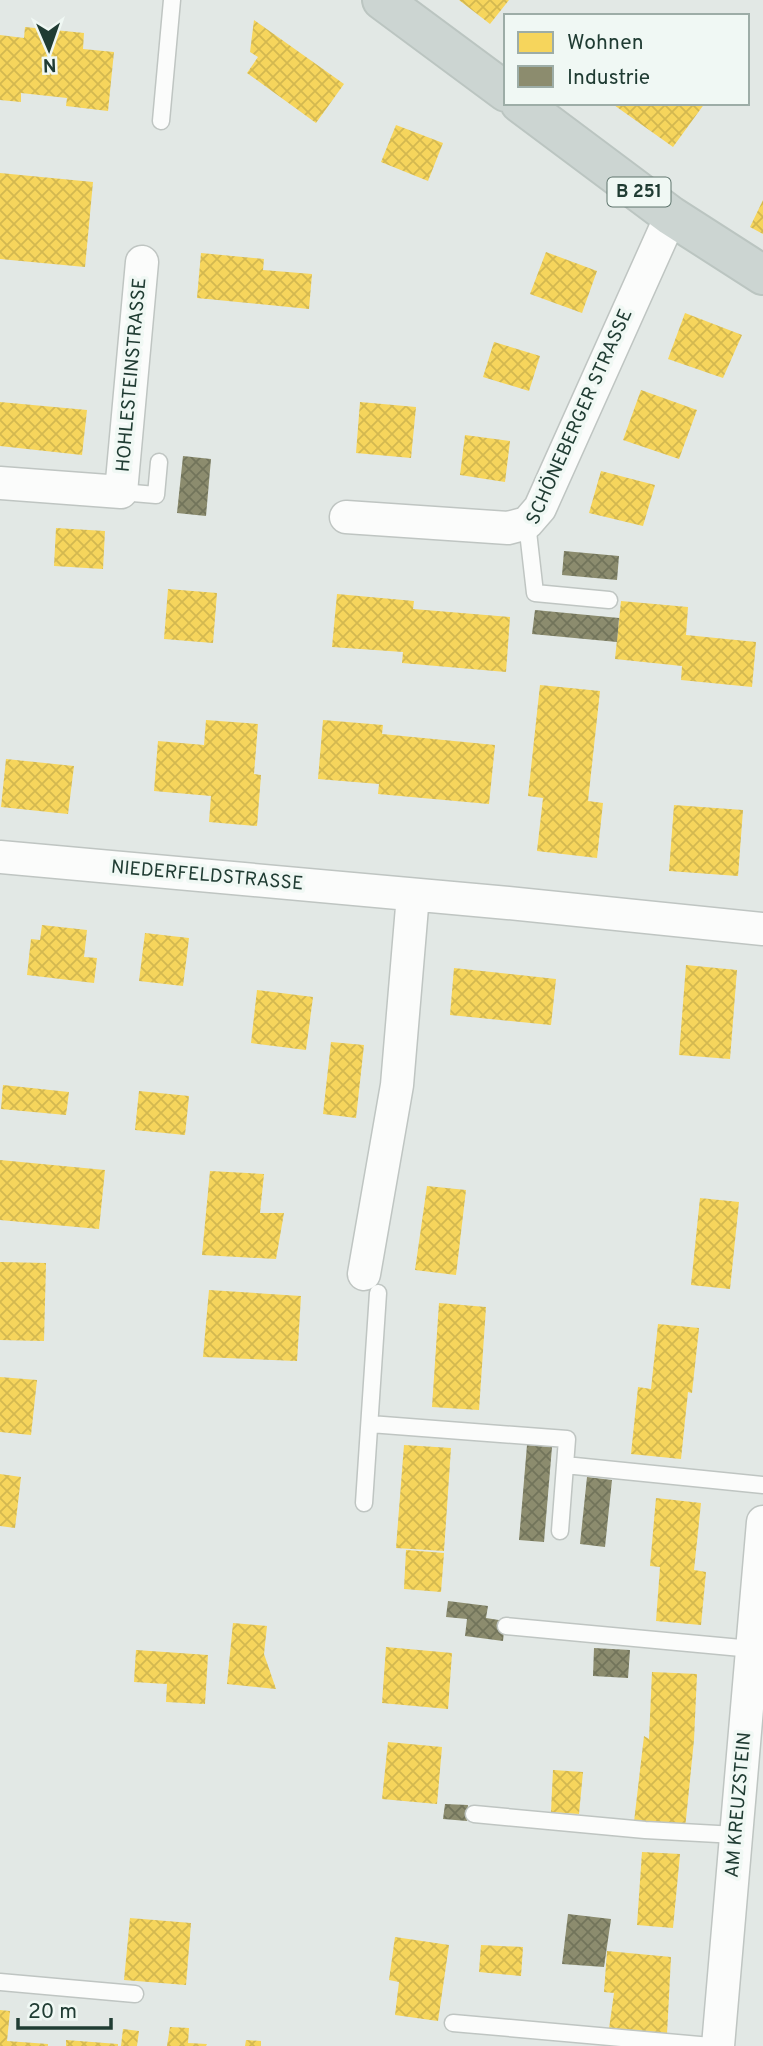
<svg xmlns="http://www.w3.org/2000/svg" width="763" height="2046" font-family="Overpass,sans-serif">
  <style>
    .homes { fill: url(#homes-cross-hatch) }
    .industry { fill: url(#industry-cross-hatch) }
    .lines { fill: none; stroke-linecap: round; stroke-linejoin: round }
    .service-casing { stroke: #bfc5c2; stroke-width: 19 }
    .minor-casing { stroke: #bfc5c2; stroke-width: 35 }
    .primary-casing { stroke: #bbc5c1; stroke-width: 42 }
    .service { stroke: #fbfcfb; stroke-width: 16 }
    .minor { stroke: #fbfcfb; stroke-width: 32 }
    .primary { stroke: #ccd5d2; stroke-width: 38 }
    .labels { text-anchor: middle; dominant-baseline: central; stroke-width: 7; stroke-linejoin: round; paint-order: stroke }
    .shield { fill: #f0f8f4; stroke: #5e746d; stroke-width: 2 }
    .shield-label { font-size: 18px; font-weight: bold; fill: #203c33 }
    .street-label { font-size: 19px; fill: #203c33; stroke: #f0f8f4 }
  </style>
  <defs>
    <pattern id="homes-cross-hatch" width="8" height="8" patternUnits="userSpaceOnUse" patternTransform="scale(1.75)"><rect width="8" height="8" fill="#f6d55c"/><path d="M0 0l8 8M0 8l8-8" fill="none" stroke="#d3b850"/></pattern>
    <pattern id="industry-cross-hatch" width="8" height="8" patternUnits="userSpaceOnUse" patternTransform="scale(1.75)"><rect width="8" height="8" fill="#8c8c6e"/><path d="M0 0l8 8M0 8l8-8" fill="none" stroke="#72745b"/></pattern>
  </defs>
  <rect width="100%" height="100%" fill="#e2e8e5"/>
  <path class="homes" d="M459,0H509L490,24Z
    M254,20L344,84L316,123L247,73L258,57L250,52Z
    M25,27L84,33L83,49L114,52L108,111L66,106L67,98L21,93V102L0,100V35L24,38Z
    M615,103H705L673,147L614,105Z
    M396,125L443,143L428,181L381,162Z
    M0,173L93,182L85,267L0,259Z
    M763,200V234L750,227Z
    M546,252L597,271L582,313L530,294Z
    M201,253L264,259L263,270L312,274L309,309L197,298Z
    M685,313L742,335L723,378L668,359Z
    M494,342L540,356L529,391L483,377Z
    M641,390L697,410L679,459L623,440Z
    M0,402L87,410L82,455L0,446Z
    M360,402L416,407L411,458L356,453Z
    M465,435L510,441L505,482L460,475Z
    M601,471L655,485L643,526L589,513Z
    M56,528L105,531L103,569L54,566Z
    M168,589L217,593L213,643L164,639Z
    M337,594L414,601L413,609L510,617L506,672L402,663L403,652L332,647Z
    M621,601L688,607L686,635L756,642L752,687L681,680L682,666L615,659Z
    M540,685L600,691L588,801L603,803L597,858L537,851L543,798L528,796Z
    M206,720L258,724L254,774L261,775L257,826L209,822L211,796L154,791L158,741L204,745Z
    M323,720L383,725L382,734L495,745L489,804L378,794L379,784L318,779Z
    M6,759L74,766L68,814L1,807Z
    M674,805L743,810L738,876L669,871Z
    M42,925L87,930L84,957L97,958L94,983L27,975L31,939L40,940Z
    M145,933L189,938L183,986L139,981Z
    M686,965L737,970L730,1059L679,1055Z
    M454,968L556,979L551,1025L450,1015Z
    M257,990L313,997L306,1050L251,1043Z
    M331,1042L364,1045L356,1118L323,1114Z
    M3,1085L69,1092L66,1115L1,1109Z
    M139,1091L189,1096L185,1135L135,1130Z
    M0,1160L105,1170L99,1229L0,1220Z
    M210,1171L264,1174L260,1213H284L276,1259L202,1255Z
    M427,1186L466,1190L456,1275L415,1270Z
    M700,1198L739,1202L730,1289L691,1285Z
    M0,1262L46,1263L44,1341L0,1340Z
    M209,1290L301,1296L297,1361L203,1357Z
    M439,1303L486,1307L479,1410L432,1407Z
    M658,1324L699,1328L692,1393L688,1392L681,1459L631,1454L638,1387L651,1389Z
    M0,1377L37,1380L31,1435L0,1432Z
    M404,1445L451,1448L444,1551L396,1548Z
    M0,1474L21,1477L15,1528L0,1526Z
    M656,1498L701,1503L694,1570L706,1572L701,1625L656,1621L660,1567L650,1566Z
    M406,1550L444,1553L441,1592L404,1589Z
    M233,1623L267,1626L264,1654L276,1689L227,1684Z
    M386,1647L452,1653L448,1709L382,1703Z
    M136,1650L208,1655L205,1704L166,1702L167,1684L134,1682Z
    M652,1672L697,1674L694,1740L685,1829L634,1822L644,1736L649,1739Z
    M388,1742L442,1747L437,1804L382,1799Z
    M553,1770L583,1772L579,1814L551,1812Z
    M642,1852L680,1854L673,1928L637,1925Z
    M130,1918L191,1923L186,1985L124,1980Z
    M395,1937L449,1945L438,2021L395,2015L399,1982L389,1980Z
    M481,1945L523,1947L521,1976L479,1972Z
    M607,1951L671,1957L667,2034L609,2029L614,1993L604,1992Z
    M0,2010L10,2011L7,2041L48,2044V2046H0Z
    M170,2027L189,2028L188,2043L207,2044L206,2046H167Z
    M123,2029L139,2031L137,2046H121Z
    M66,2040L118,2044V2046H66Z
    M246,2040L261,2041V2046H245Z"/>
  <path class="industry" d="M183,456L211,459L206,516L177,513Z
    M564,551L619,556L617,580L562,575Z
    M535,610L619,618L617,642L532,634Z
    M527,1445L552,1447L544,1542L519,1540Z
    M587,1477L612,1480L605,1547L580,1544Z
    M448,1601L488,1606L486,1618L505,1621L503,1641L465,1636L467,1619L446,1617Z
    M594,1648L630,1650L628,1678L593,1676Z
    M445,1804L468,1805L467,1821L443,1819Z
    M568,1914L611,1919L604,1967L562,1964Z"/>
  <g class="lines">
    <defs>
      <path id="service" d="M161,121L172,0
        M121,492L156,495L159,462
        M527,523L535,593L609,600
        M370,1424L567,1439L560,1531
        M565,1465L763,1485
        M364,1503L378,1293
        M506,1626L752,1649
        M474,1814L645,1830L736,1835
        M0,1982L135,1994
        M453,2023L711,2046"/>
      <path id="minor" d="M0,483L121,492L142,262
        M346,517L508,528L527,523L540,508L671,216
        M0,857L508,903L763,929
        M364,1274L397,1085L413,895
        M718,2046L763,1522"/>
      <path id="primary" d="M382,0L506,92
        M520,103L671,216L763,275"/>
    </defs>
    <use href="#service" class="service-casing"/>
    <use href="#minor" class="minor-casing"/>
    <use href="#primary" class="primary-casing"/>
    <use href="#service" class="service"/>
    <use href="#minor" class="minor"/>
    <use href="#primary" class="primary"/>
  </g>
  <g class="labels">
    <rect class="shield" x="607.5" y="177.5" width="63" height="29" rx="5"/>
    <g class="shield-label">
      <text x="639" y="192">B 251</text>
    </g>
    <g class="street-label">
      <text transform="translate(132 375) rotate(-85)">HOHLESTEINSTRASSE</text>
      <text transform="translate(580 417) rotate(-66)">SCHÖNEBERGER STRASSE</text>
      <text transform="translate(207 876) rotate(5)">NIEDERFELDSTRASSE</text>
      <text transform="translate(739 1805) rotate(-85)">AM KREUZSTEIN</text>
    </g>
  </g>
  <rect x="504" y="14" width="245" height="91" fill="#f0f8f4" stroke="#9dada7" stroke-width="2"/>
  <rect x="518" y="32" width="35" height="21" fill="#f6d55c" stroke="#9dada7" stroke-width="2"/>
  <text x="567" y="49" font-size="21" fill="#203c33">Wohnen</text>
  <rect x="518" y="66" width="35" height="21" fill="#8c8c6e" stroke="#9dada7" stroke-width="2"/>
  <text x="567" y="84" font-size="21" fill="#203c33">Industrie</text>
  <g transform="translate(49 49) rotate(178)" stroke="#f0f8f4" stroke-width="5" paint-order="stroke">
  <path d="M0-5L12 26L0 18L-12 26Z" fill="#203c33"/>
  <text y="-10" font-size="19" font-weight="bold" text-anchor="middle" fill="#203c33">N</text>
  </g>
  <path d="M18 2018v10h93v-10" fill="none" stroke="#203c33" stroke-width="3.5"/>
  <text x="28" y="2018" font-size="21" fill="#203c33" stroke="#f0f8f4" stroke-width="5" paint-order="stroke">20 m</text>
</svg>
